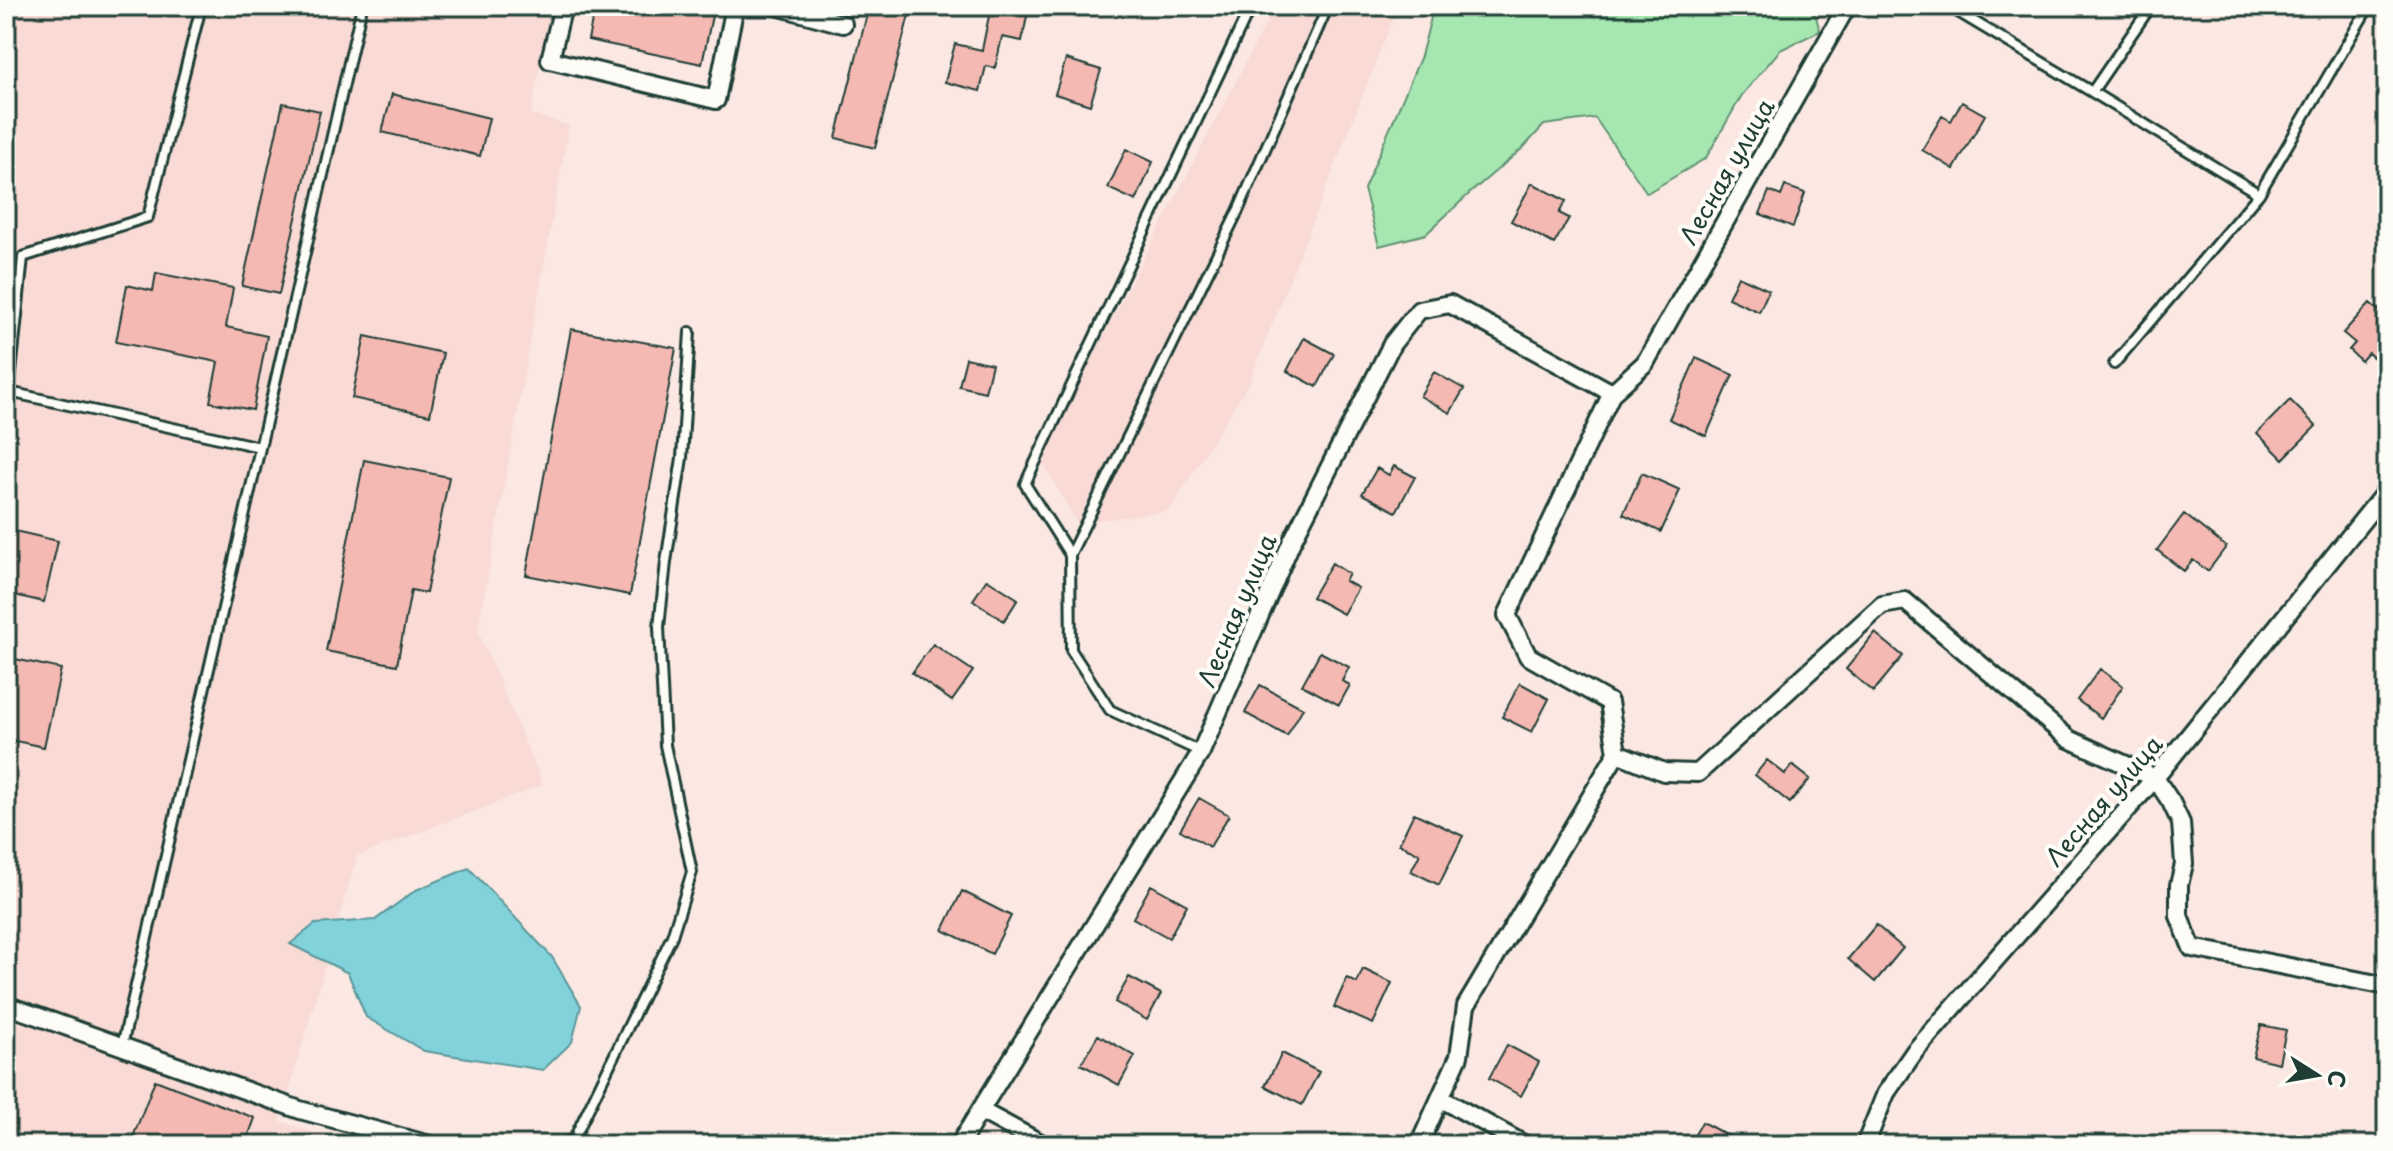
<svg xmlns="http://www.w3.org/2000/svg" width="2393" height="1151" font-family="'Playpen Sans',sans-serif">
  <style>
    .built { fill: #f9dad5 }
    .green { fill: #a6e7b1; stroke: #629272; stroke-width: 2 }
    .water { fill: #82d2dc; stroke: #5a9699; stroke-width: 2 }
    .building { fill: #f5b9b4; stroke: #1f3d34; stroke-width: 2 }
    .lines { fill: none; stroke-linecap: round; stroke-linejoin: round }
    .lane-casing { stroke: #1f3d34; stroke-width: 14 }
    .street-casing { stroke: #1f3d34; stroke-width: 22 }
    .lane { stroke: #fdfcf7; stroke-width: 8 }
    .street { stroke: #fdfcf7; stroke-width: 16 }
    .labels { text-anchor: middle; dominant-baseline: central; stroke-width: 8; stroke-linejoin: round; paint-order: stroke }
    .street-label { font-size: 24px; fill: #1f3d34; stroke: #fdfcf7 }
  </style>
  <rect width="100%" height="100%" fill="#fbe8e3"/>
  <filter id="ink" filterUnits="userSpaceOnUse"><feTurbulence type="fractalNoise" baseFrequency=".0125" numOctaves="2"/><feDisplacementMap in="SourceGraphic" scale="16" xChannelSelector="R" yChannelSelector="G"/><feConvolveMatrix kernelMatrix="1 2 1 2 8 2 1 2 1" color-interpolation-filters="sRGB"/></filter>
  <g filter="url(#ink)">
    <path class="built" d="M6,6H551L531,114L569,126L478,631L543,785L357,856L280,1121L351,1145H6Z
      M1275,6H1398L1249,383L1169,511L1077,523L1040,458Z"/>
    <path class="green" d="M1434,6H1813L1820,31L1780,50L1742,95L1706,158L1647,193L1595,118L1544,125L1524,147L1470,193L1426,234L1379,246L1364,189L1421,56Z"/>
    <path class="water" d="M469,868L552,957L581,1006L572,1042L543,1070L424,1051L366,1017L348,973L290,944L315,924L375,920L416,890Z"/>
    <path class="building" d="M595,6H714L702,64L588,40Z
      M869,6H892L910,11L875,148L836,138Z
      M991,6H1029L1022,41L1002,37L995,68L986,66L980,91L945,82L955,44L982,50Z
      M1066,59L1101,70L1090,105L1055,94Z
      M392,94L489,118L480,156L382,132Z
      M1962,102L1985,115L1954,169L1922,150L1942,116L1951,121Z
      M283,103L320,111L279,294L242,286Z
      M1126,149L1153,162L1136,201L1108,188Z
      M1532,183L1566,201L1559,213L1569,218L1554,244L1511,221Z
      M1785,186L1805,193L1793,227L1760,214L1769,191L1781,196Z
      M156,273L233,288L226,327L267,336L253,410L210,402L218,362L116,342L127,285L153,291Z
      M1738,276L1769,290L1759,312L1728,298Z
      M2370,303L2387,318V353L2379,362L2368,353L2361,361L2349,350L2355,343L2343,333Z
      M571,329L676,348L630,595L526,575Z
      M365,336L443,353L430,415L352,398Z
      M1304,338L1334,354L1317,387L1287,371Z
      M966,358L992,364L985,392L959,386Z
      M1696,358L1733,375L1706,436L1669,419Z
      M1434,372L1464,389L1450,413L1420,396Z
      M2290,400L2316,426L2283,459L2257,433Z
      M364,460L449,477L426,593L411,590L397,665L326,651Z
      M1394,466L1415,477L1396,512L1362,494L1377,468L1389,475Z
      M1642,473L1680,490L1661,532L1623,514Z
      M2184,514L2226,547L2208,571L2193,560L2184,571L2157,550Z
      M6,529L58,541L44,602L6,593Z
      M1332,563L1349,574L1345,581L1358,588L1343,614L1312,597Z
      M987,579L1018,599L1004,621L973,600Z
      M1875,633L1903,656L1873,692L1846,669Z
      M933,644L973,671L952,701L912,673Z
      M1320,652L1349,667L1342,681L1350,685L1339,705L1302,685Z
      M6,657L61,669L44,747L6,739Z
      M2100,669L2123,686L2101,718L2077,700Z
      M1520,683L1549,699L1532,732L1502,717Z
      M1260,685L1303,708L1287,736L1245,713Z
      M1767,760L1785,774L1792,765L1810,779L1790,803L1755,775Z
      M1199,798L1229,815L1210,847L1180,830Z
      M1414,813L1463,836L1439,885L1411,871L1420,854L1399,844Z
      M1151,885L1187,905L1169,938L1133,918Z
      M962,891L1011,916L992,954L943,930Z
      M1876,925L1903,948L1875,982L1848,959Z
      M1363,969L1392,983L1373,1024L1334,1007L1347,978L1357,983Z
      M1129,977L1161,994L1147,1020L1115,1002Z
      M2261,1025L2286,1030L2279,1063L2253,1057Z
      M1098,1035L1135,1056L1119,1085L1081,1064Z
      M1507,1045L1539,1062L1521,1096L1489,1078Z
      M1282,1053L1319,1072L1302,1105L1265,1086Z
      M155,1080L255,1118L245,1145H130Z
      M1702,1122L1745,1145H1689Z"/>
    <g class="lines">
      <defs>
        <path id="lane" d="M1948,6L2092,92L2151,6
          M199,15L148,217L23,257L9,392L260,447
          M2092,92L2259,194
          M2114,364L2259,194L2369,6
          M1070,555L1238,211L1328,6
          M1201,752L1110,710L1071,650L1070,555L1025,484L1251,6
          M122,1046L362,6
          M571,1145L672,936L692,872L665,745L659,627L666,562L682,458L690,332"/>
        <path id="street" d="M563,6L550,60L716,100L735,6
          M776,6L843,24
          M1617,753L1664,772L1698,773L1882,605L1905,601L2069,739L2155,778L2171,802L2181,823L2184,864L2179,885V916L2192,948L2387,986
          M6,1005L300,1110L430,1145
          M1440,1098L1525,1145
          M981,1111L1044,1145
          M570,1145H571
          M959,1145L1201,752L1292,541L1392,344L1419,310L1450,304L1612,393L1645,363L1847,6
          M1419,1145L1459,1056L1466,1006L1617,753L1609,702L1528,656L1507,615L1612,393
          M1865,1145L1886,1093L1915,1051L2155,778L2387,490"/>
      </defs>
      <use href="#lane" class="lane-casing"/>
      <use href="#street" class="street-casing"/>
      <use href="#lane" class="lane"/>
      <use href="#street" class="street"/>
    </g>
  </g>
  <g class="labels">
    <g class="street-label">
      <text transform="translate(1726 171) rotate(-60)">Лесная улица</text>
      <text transform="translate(1236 610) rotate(-67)">Лесная улица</text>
      <text transform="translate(2103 800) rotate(-49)">Лесная улица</text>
    </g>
  </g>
  <rect width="2393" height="1151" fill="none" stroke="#fdfcf7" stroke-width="32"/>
  <rect x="16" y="16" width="2361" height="1119" fill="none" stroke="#1f3d34" stroke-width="3" filter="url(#ink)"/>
  <g transform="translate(2317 1075) rotate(101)" stroke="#fdfcf7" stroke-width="6" paint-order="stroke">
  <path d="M0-6L14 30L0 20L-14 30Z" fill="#1f3d34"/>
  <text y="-12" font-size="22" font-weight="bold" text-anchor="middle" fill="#1f3d34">С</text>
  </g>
</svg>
